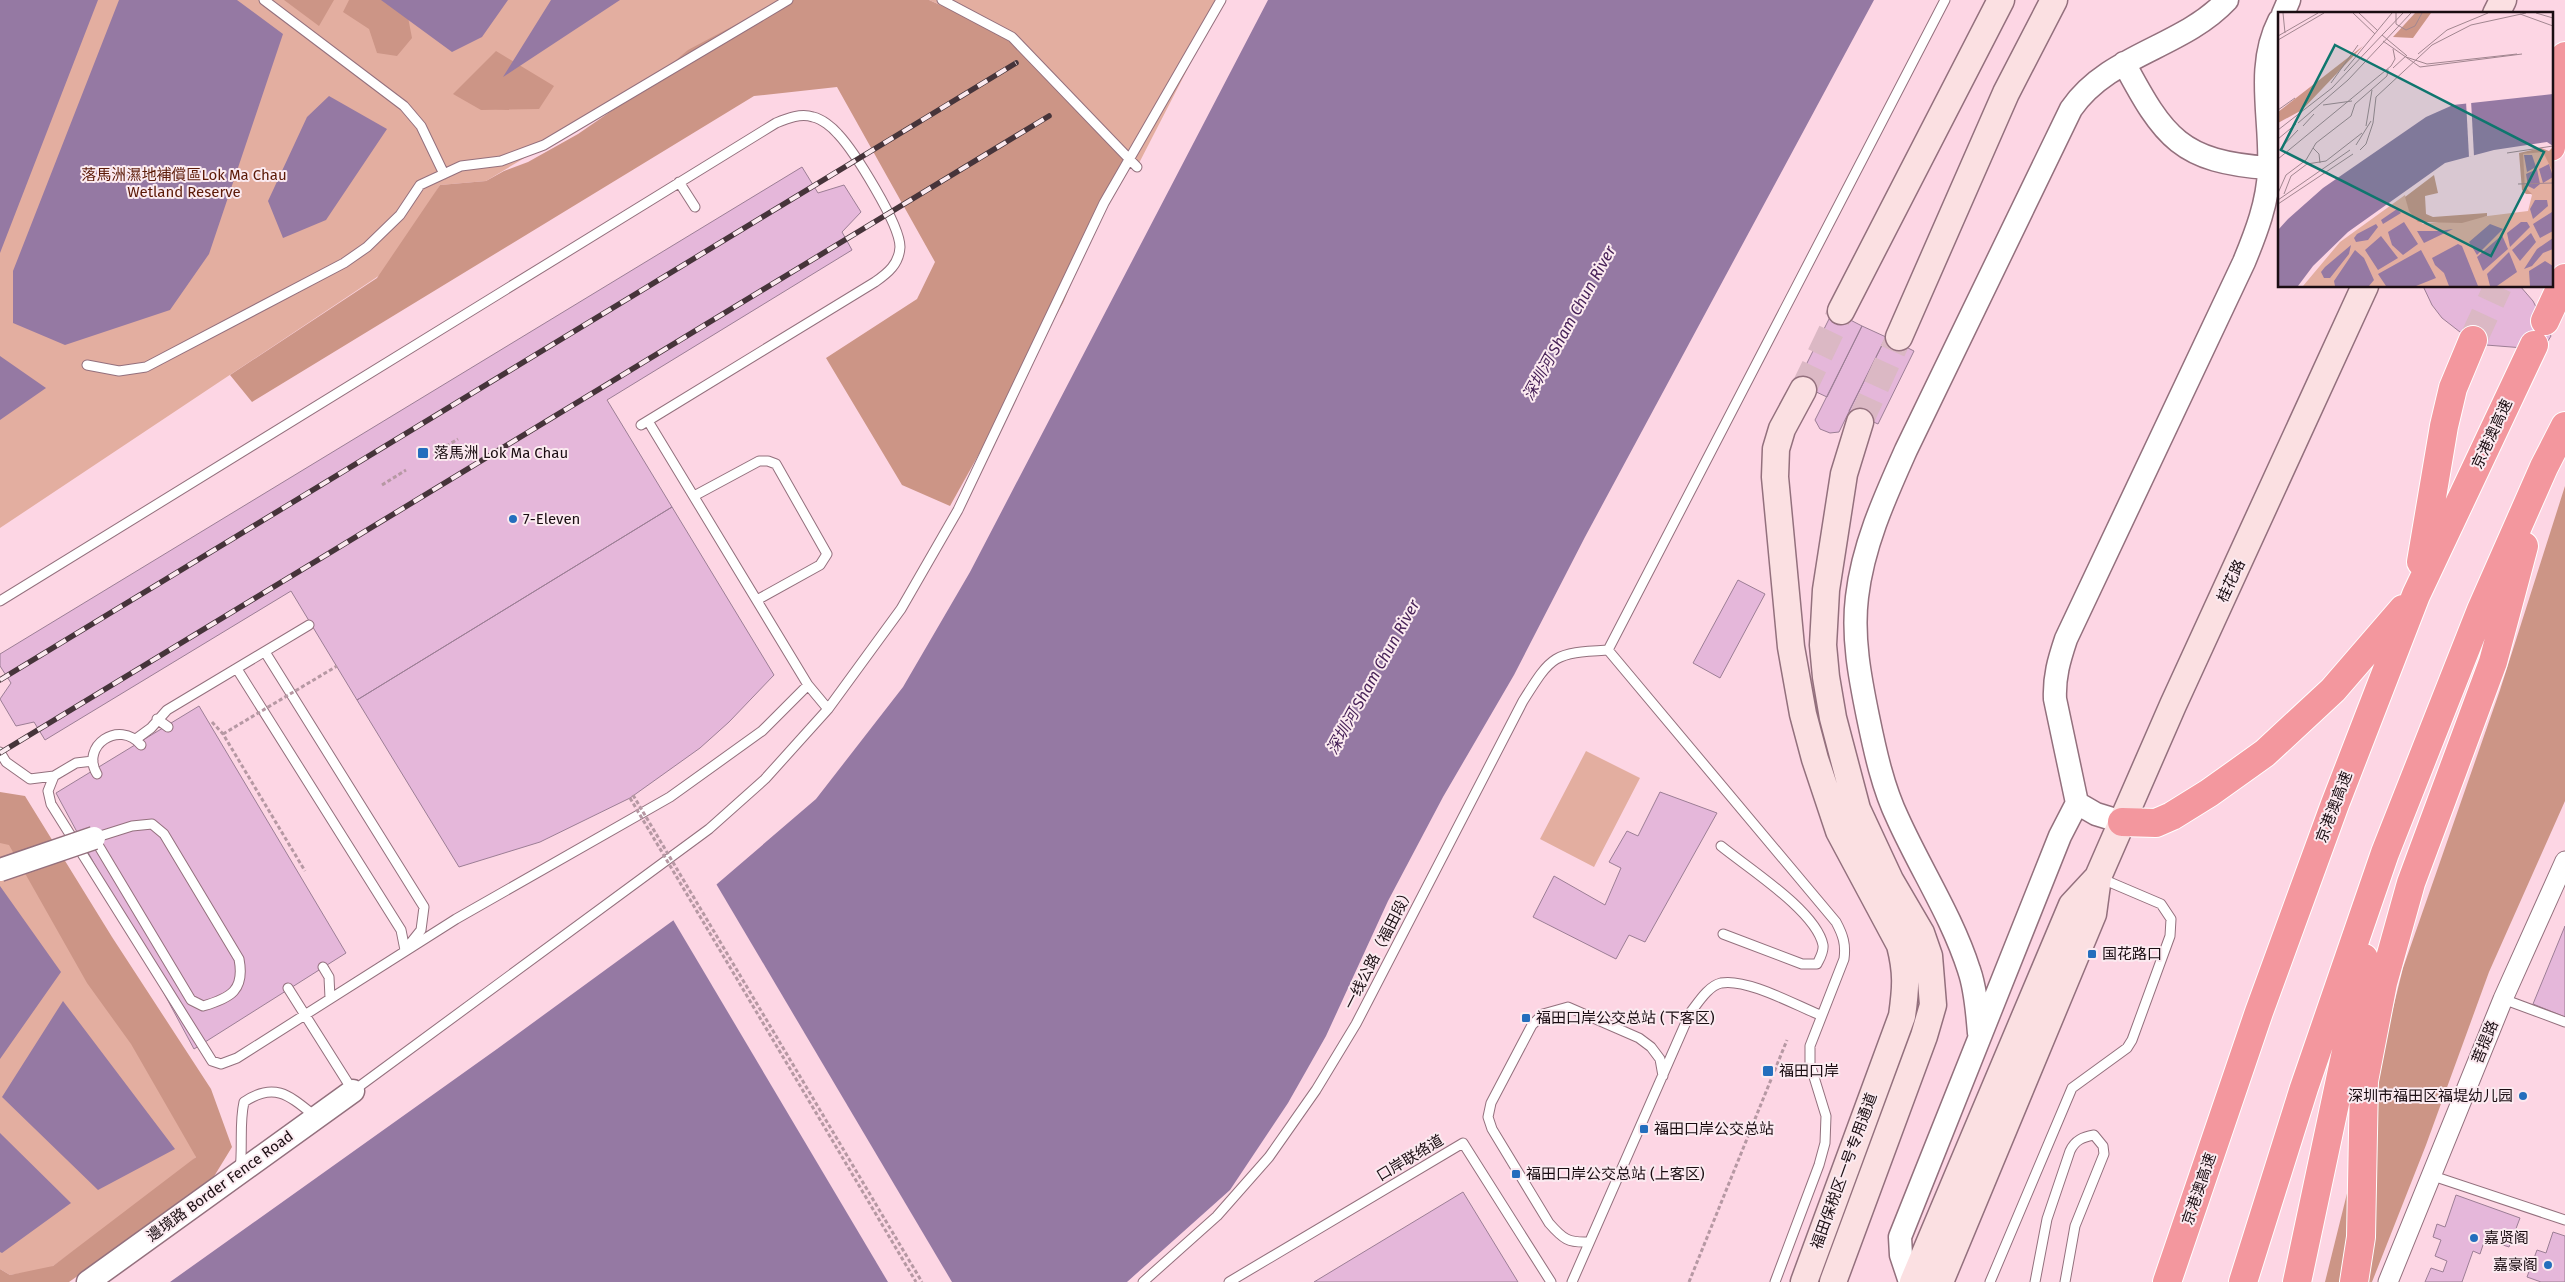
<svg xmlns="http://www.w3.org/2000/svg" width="2565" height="1282" font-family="'Fira Sans','Noto Sans SC',sans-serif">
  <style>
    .green { fill: #e3aea0 }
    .forest { fill: #cc9586 }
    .water { fill: #9579a3 }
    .pier { fill: #fdd6e4 }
    .building { fill: #e5b7da; stroke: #9c7e95 }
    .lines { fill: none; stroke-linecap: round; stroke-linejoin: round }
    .secondary-tunnel { stroke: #dbb8c4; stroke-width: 26; stroke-dasharray: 26 13; stroke-linecap: butt }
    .motorway-tunnel { stroke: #dbb8c4; stroke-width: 28; stroke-dasharray: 28 14; stroke-linecap: butt }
    .service-casing { stroke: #93707d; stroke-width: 11 }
    .minor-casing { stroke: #93707d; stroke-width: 21 }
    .tertiary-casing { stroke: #93707d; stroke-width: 25 }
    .secondary-casing { stroke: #93707d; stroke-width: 29 }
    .motorway-casing { stroke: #fff; stroke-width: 30 }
    .path { stroke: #b698a3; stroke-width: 3; stroke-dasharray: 4 2.5; stroke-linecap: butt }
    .service { stroke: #fff; stroke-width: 9 }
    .minor { stroke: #fff; stroke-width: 19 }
    .tertiary { stroke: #fff; stroke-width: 22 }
    .secondary { stroke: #fbe0e2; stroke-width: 26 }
    .motorway { stroke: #f3979e; stroke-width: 28 }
    .rail-casing { stroke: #46343a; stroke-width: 5.5 }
    .rail { stroke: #fbeaf0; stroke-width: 4; stroke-dasharray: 11; stroke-linecap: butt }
    .tertiary-bridge-casing { stroke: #93707d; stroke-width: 25; stroke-linecap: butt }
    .path-bridge { stroke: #b698a3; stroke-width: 3; stroke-dasharray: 4 2.5; stroke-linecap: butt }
    .tertiary-bridge { stroke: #fff; stroke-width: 22 }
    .poi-dot { fill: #236ebd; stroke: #fbeaf0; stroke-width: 2 }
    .labels { text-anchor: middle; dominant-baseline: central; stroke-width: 4; stroke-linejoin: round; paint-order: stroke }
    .park-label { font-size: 15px; fill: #5b1906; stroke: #fbeaf0 }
    .street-label { font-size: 15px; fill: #1a0d12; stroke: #fbeaf0 }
    .poi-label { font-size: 15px; fill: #1a0d12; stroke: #fbeaf0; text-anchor: start }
    .water-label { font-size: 16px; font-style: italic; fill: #472158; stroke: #fbeaf0 }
    .inset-road { fill: none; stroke: #a28690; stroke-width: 1 }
    .view { fill: #0f766e; fill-opacity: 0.15; stroke: #0f766e; stroke-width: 2.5 }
    .inset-edge { fill: none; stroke: #1a0d12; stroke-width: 2.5 }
  </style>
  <rect width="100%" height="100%" fill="#fdd6e4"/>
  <path class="green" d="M0,0H789L486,181L440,185L389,269L0,528Z
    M929,0H1223L1137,167L966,16Z
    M1586,751L1640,778L1594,867L1540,839Z
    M0,827L203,1149L179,1175L49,1269L10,1275L0,1269Z"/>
  <path class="forest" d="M284,0H334L319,26Z
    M349,0H396L407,12L412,38L397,56L377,53L369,29L343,12Z
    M782,0H929L1012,37L1126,153L1063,303L950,506L902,485L826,358L917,299L935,262L837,87L754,96L252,402L230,375L377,278L440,185L486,181L504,171L528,162L578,134L636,94L688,50Z
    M496,51L554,86L539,109L481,110L453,94Z
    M2565,486V801L2489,972L2426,1145L2372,1282H2325L2403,968L2500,690Z
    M0,792L25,796L112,937L211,1089L232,1147L210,1183L69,1282H0V1269L10,1275L53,1266L196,1157L131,1044L87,983L9,845L0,843Z"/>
  <path class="water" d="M0,0H98L0,253Z
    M119,0H237L283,34L209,254L170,310L65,345L13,323V271Z
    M381,0H508L482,37L452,52Z
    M551,0H620L503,77Z
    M1268,0H1874L1585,537L1514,675L1443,797L1388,901L1326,1036L1288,1103L1230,1190L1127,1282H170L497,1049L682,914L816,799L903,687L970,572Z
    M329,96L387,129L326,220L283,238L268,201L307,117Z
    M0,356L46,388L0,420Z
    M0,886L61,972L0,1059Z
    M63,1001L175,1149L98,1190L2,1097Z
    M0,1133L71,1203L2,1253L0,1252Z"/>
  <path class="pier" d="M715,882L952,1282H888L672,918Z"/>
  <path class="building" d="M802,167L818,193L844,185L861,212L842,232L852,250L607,400L672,507L357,700L291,591L45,740L34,722L16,726L0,699L11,683L0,666V654Z
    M2423,286H2520L2533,301L2551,336L2548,341L2524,348L2486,345L2469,339L2442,318L2432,305Z
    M1833,311L1862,326L1827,397L1797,383Z
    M1862,326L1886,337L1839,432L1830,433L1820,429L1815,420Z
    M1886,337L1914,351L1878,424L1849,411Z
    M672,507L774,675L729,722L700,748L630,798L540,842L459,867L357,700Z
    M1738,580L1765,594L1720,678L1693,663Z
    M199,706L346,953L194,1049L56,793Z
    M1660,792L1717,813L1645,942L1629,935L1616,959L1533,917L1554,876L1605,905L1621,868L1609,862L1627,831L1638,836Z
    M2565,926V1017L2533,1004Z
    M1463,1192L1518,1282H1314Z
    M2456,1195L2520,1218L2509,1247L2485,1239L2480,1254L2473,1251L2462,1282H2425L2431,1268L2443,1272L2447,1261L2435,1256L2441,1240L2433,1237L2437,1224L2445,1227Z
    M2553,1232L2565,1236V1282H2541L2527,1277L2537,1250L2546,1253Z"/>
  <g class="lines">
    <path class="secondary-tunnel" d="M1803,390L1841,311
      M1860,422L1899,337"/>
    <path class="motorway-tunnel" d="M2473,340L2498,286"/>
    <defs>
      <path id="service" d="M264,0L404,106L421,126L444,174
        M942,0L1012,37L1137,167
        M679,182L695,207
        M87,365L119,371L146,367L344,263L367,247L400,215L420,185L461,166L501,161L544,145L788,0
        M648,421L808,685
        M694,496L759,461H768L776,464L827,554L820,565L757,600
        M0,601L776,123C788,118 801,113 813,117C822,119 832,127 838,134C854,151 900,224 900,247C899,264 888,273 875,282L641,425
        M1608,650L1945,0
        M265,652L424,907L421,930L409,945
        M237,669L401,930L405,950
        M157,719L168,727
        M136,739L151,728L167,710L309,625
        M0,752L6,762L30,779L54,776L76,763L93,761
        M97,774C80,746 119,719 141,745
        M54,776L48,791L51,804L212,1061L221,1064L237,1058L456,919L670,797L762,731L808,685L828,709
        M152,824L164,834L239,959C245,990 231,998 203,1006L191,1000L94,838L132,826Z
        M1721,846C1748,868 1816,911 1823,945C1824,952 1820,958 1817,964H1802L1723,934
        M323,967L329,977L330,998
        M288,988L353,1091L709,829L765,779L828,709L901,609L958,510L1104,203L1221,0
        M2503,999L2565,1022
        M240,1170C243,1147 239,1124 244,1102C275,1081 290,1096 316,1117
        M2430,1175L2565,1220
        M1589,1242C1568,1243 1563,1239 1549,1223L1492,1129L1488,1117L1491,1103L1532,1025L1543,1014L1568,1007L1639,1038L1651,1047L1660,1059L1663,1076
        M1143,1282L1217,1216L1269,1157L1316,1090L1356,1024L1523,701C1552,655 1553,653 1608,650L1836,922C1843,935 1846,944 1844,959L1810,1046V1064L1826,1116L1825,1143L1819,1165L1775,1282
        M1229,1282L1463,1143L1551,1282
        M1572,1282L1690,1013C1698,1003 1708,986 1721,983C1747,978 1795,1005 1820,1015
        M1990,1282L2072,1088L2127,1048L2132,1040L2170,936L2171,919L2161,904L2100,878
        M2035,1282L2047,1219L2070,1151C2075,1140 2083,1137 2094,1135L2103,1146L2104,1154L2075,1226L2065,1282"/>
      <path id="minor" d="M2388,1282L2503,999L2565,861"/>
      <path id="tertiary" d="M2283,14L2289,0
        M2124,63C2164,138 2181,162 2269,168
        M2077,803L2096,814L2122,822
        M1979,1033C1977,1012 1976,990 1969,970C1952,917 1921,870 1898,819C1883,788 1875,751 1868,717C1860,678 1852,637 1857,597C1863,545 1885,497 1906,450L2071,109C2109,54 2182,48 2227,0
        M88,1282L353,1091
        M1910,1282L1901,1255L1900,1237L2060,836L2077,803L2055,699C2054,677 2059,660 2066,639L2244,262C2256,233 2268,202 2269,170C2272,120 2255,68 2279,21"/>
      <path id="secondary" d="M2496,14L2503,0
        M1841,311L2001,0
        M1899,337L2006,93L2054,0
        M1803,390L1782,429L1776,449L1775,477L1791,647L1803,714L1815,759L1839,831L1900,945C1907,972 1906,988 1902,1016L1804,1282
        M1833,1282L1924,1036L1933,1005L1929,956L1921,933L1890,880L1857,809L1833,718L1826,677L1823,645L1826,590L1844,474L1860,422
        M1913,1282L2072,905L2098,877
        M1940,1282L2093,914L2098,877L2173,705L2365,286"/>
      <path id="motorway" d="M2551,147L2565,56
        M2545,321L2565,278
        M2421,562L2444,426L2453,388L2473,340
        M2122,822L2156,823L2172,816L2209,793L2265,753L2333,690L2403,609
        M2167,1282L2259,1012L2335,804L2416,595L2534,345
        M2243,1282L2304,1088L2385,853L2481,610L2544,467L2565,426
        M2297,1282L2347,1047L2364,958
        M2354,1282L2361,1237L2364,1081L2383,983L2411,883L2493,662L2524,546"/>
    </defs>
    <use href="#service" class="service-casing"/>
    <use href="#minor" class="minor-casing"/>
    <use href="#tertiary" class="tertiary-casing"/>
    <use href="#secondary" class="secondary-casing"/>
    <use href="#motorway" class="motorway-casing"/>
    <path class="path" d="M435,453L458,439
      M382,485L406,470
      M212,722L223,734L305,871
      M1689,1282L1787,1040"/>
    <use href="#service" class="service"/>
    <use href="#minor" class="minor"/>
    <use href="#tertiary" class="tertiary"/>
    <use href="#secondary" class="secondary"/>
    <use href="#motorway" class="motorway"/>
    <defs>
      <path id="rail" d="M0,680L1016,63
        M0,753L1049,116"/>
    </defs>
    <use href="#rail" class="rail-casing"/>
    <use href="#rail" class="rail"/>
    <defs>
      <path id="tertiary-bridge" d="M0,870L94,838"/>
    </defs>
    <use href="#tertiary-bridge" class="tertiary-bridge-casing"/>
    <path class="path-bridge" d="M223,734L337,666
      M633,795L922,1282
      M630,798L916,1282"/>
    <use href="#tertiary-bridge" class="tertiary-bridge"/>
  </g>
  <g class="poi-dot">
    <rect x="417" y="447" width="12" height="12" rx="2.5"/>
    <circle cx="513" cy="519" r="5"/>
    <rect x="2087" y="949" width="10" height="10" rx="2.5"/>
    <rect x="1521" y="1013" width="10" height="10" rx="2.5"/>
    <rect x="1762" y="1065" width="12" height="12" rx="2.5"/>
    <circle cx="2523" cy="1096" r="5"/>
    <rect x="1639" y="1124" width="10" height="10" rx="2.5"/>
    <rect x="1511" y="1169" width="10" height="10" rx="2.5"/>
    <circle cx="2474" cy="1238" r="5"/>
    <circle cx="2548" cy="1265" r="5"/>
  </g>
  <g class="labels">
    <g class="park-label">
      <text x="184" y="175">落馬洲濕地補償區Lok Ma Chau<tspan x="184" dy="17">Wetland Reserve</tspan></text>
    </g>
    <g class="street-label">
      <text transform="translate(2492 434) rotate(-65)">京港澳高速</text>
      <text transform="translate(2231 581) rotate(-65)">桂花路</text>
      <text transform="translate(2334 807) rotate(-69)">京港澳高速</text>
      <text transform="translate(1379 948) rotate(-63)">一线公路（福田段）</text>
      <text transform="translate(2485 1042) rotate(-68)">菩提路</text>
      <text transform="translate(1410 1158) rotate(-31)">口岸联络道</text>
      <text transform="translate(1844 1171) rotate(-70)">福田保税区一号专用通道</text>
      <text transform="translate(220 1186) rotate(-36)">邊境路 Border Fence Road</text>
      <text transform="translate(2199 1189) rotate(-71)">京港澳高速</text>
    </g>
    <g class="poi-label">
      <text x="434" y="453">落馬洲 Lok Ma Chau</text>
      <text x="523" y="519">7-Eleven</text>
      <text x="2102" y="954">国花路口</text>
      <text x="1536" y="1018">福田口岸公交总站 (下客区)</text>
      <text x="1779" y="1071">福田口岸</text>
      <text x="2513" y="1096" text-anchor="end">深圳市福田区福堤幼儿园</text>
      <text x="1654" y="1129">福田口岸公交总站</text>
      <text x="1526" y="1174">福田口岸公交总站 (上客区)</text>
      <text x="2484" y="1238">嘉贤阁</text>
      <text x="2538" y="1265" text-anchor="end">嘉豪阁</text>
    </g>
    <g class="water-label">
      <text transform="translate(1569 323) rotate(-61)">深圳河 Sham Chun River</text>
      <text transform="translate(1373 677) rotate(-61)">深圳河 Sham Chun River</text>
    </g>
  </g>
  <g transform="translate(2278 12)">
    <rect width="275" height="275" fill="#fdd6e4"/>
    <path d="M261,139L275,145V274H25L62,230L127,183L131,197L145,212L250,199L254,183L247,177L244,142Z" fill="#e3aea0"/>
    <path d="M137,1H153L135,26L115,25ZM85,34L24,98L0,111V100ZM275,135V160L265,140L245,142L247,175L254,182H248L244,178L241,141L263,136L271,139ZM156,163L160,181L147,184L148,202L155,205L209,201V204L184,211L140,210L131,199L127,185Z" fill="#cc9586"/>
    <path d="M275,82V134L269,130L216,138L167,151L70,220L35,254L20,274H0V218L10,207L45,176L148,105L175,93ZM246,143H254L258,155L249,160ZM271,152L275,165L265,171L261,157ZM259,157L262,172L256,177L250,174L248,162ZM257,188H269L270,194L255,207L252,197ZM119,197L123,201L105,212L103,208ZM274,200L275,219L262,226L255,212ZM126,210L140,232L125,243L114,233L110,220ZM243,210H249L252,215L232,235L229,221ZM98,212L100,215L90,228L78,230L76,226L79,222ZM212,212L225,217L199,243L191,230ZM175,217L146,231L139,219H162ZM253,221L258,230L242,249L234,238ZM224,223L230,237L205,259L199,245ZM103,224L120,246L100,258L87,238ZM275,226V237L265,241L254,254L246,257L259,237ZM180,232L184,234L200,274H171L166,261L157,253L154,246ZM73,233L71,242L52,266H46L43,260L47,255ZM77,238L86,246L96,268L91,274H57L56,269ZM143,238L158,266L138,274H108L100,262ZM231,240L239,260L219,274H212L209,262ZM267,249L275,254V274H252L251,259Z" fill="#9579a3"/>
    <path d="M193,88L196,144L191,145L188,89Z" fill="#fdd6e4"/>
    <path class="inset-road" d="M5,1L7,21M75,1L97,22M81,1L100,19M118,1V12L128,18L137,14L144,1M258,1L275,6M242,2L275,14M104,23L128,43M0,24L40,1M0,28L46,1M105,29L142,55L244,42M140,42L169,18L210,1M128,45L149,52L239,42M115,56L129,43M66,59L114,1M53,71L80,33M45,93L74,89M0,98L17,86M20,111L70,68L133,1M25,114L36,102M88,114L94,78M0,118L54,76L125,1M0,127L18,112M78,133L93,109M35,136L41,142L42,151M82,138L88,132L95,111L98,85L154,33L193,13L248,1M0,139L20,118M229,141L275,134M0,147L113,54L117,47L115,37M240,172L275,171M0,181L8,163L28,148L38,131L73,104L77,92L109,64L110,57M6,182L13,164L29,152L48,149L84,121M0,188L72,138M0,192L75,142"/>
    <path class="view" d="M57,33L266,140L213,244L3,138Z"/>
    <rect width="275" height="275" class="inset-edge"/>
  </g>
</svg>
